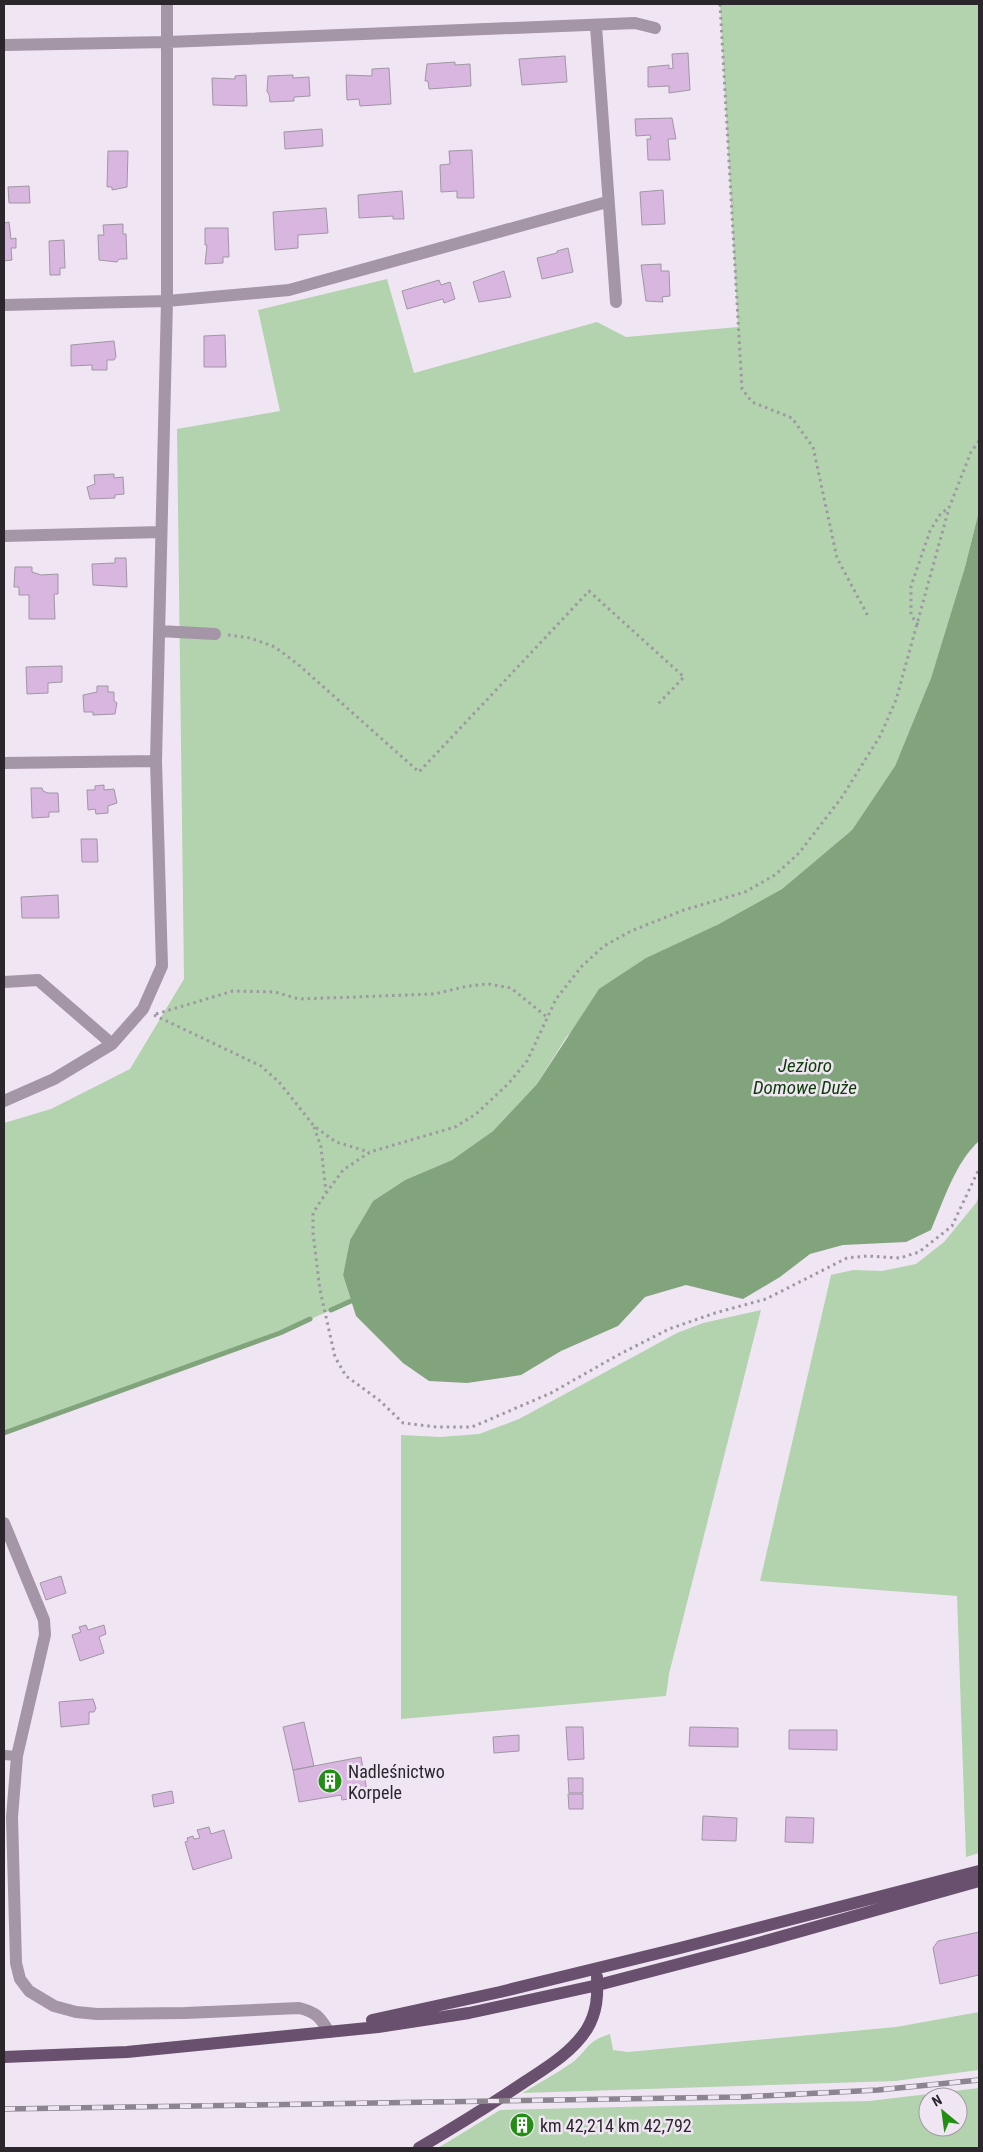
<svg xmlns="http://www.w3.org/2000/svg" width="983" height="2152" font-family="'Roboto Condensed',sans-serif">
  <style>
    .green { fill: #b2d3ae; fill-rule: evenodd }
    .water { fill: #82a47d }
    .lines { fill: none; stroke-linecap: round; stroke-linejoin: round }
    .stream { stroke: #82a47d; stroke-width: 5 }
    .building { fill: #d8b6e0; stroke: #a097a3 }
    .path { stroke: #9f97a1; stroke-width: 3; stroke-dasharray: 2.5 4; stroke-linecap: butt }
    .lane { stroke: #a495a7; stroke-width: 10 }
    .street { stroke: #a495a7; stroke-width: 12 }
    .primary { stroke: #69506e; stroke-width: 12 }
    .rail-casing { stroke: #8c858e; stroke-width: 5.5 }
    .rail { stroke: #f0e6f3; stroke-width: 4; stroke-dasharray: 11; stroke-linecap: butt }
    .labels { text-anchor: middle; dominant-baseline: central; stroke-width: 5; stroke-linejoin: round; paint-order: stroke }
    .poi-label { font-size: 18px; fill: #2a262b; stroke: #f0e6f3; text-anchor: start }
    .water-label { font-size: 19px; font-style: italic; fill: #0a3c05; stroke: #f0e6f3 }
  </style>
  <rect width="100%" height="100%" fill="#f0e6f3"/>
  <path class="green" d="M720,4H979V511L965,567L931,678L895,766L852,830L782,889L717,925L567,1036L537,1084L493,1131L452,1160L405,1180L373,1201L350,1240L343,1275L351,1301L280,1333L4,1433V1123L51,1109L130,1069L184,979L177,429L280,411L258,310L387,279L414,373L597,322L626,337L738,327Z
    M979,1196V1853L966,1857L957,1596L760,1581L831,1275L853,1270L882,1271L916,1264L944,1242L976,1203Z
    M761,1310L669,1674L666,1696L401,1719V1435L440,1437L479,1434L519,1419L677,1333L703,1323Z
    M979,2012V2070L895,2081L522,2093C539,2083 556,2074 573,2062C590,2048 585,2042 610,2034L613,2050L628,2052L896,2027Z
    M979,2088V2148H438L500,2110L869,2101ZM928,2097H958V2127H928Z"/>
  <path class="water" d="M979,511V1141C955,1163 944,1200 931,1230L906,1242L843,1245L810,1254L780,1277L743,1299L686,1285L645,1297L618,1326L561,1351L521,1375L467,1383L429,1381L403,1363L356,1316L343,1275L350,1240L373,1201L405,1180L452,1160L493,1131L537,1084L599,989L646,958L717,925L782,889L852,830L895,766L931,678L965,567Z"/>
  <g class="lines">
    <path class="stream" d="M331,1310L351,1301
      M4,1433L280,1333L310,1319"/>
  </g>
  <path class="building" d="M688,53L690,90L669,93V86L648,87V67L669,65V69L673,68L672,54Z
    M565,56L567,82L522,85L519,59Z
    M455,62V65L470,64L471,86L429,89L428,81H425L427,64Z
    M389,68L391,104L360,106L359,99L347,100L346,75L372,76V69Z
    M246,75L247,106L213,105L212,78L235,79V76Z
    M293,75V78L309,77L310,96L294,97V101L270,102L269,94L267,92L268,76Z
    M672,118L676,139H668L670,160H648L647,139H651L650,135L636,136L635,119Z
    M322,129L323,146L285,149L284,132Z
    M472,150L474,198H457V191L441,192L440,165L450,164L449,151Z
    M108,151H128L127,187L112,190V187H107Z
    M29,186L30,203H9L8,187Z
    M663,190L665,224L642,225L640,192Z
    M402,191L404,219H393V216L359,218L358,195Z
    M326,208L328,233L298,235V248L275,250L273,212Z
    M9,222L11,239L16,238V248H11L12,260L4,261V223Z
    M123,224V234H126L127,259H119L117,262L99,260L98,235H104L103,225Z
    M205,228H228L229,257H223V263L205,264L207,245H205Z
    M64,240L65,268H60V275H50L49,241Z
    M568,248L573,272L542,279L537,258L557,253V251Z
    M661,264V271H669L670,296L662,297L663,302L646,301L641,265Z
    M504,271L511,297L479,302L473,282Z
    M439,280L441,285L450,282L455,299L444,303L443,299L407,309L402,291Z
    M225,335L226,367H204V336Z
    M114,341L116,357L114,360H107V370H92V365L71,366V345Z
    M114,474V478L123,477L124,494L115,495V498L90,499L87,487L95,484L94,475Z
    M115,558H126L127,587L93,585L92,564L115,563Z
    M15,567H32V572L41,575L58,574V594H54L55,619H29V595H19V587H14Z
    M62,666V682L48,683V693L27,694L26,667Z
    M97,686H108V692H114V701L117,703L115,714L93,715V712H84L83,695L97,692Z
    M104,785V790L114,789L117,803L108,806V813L96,814L95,809L88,810L87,790H95V786Z
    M31,788H42L43,791L48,793H58L59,812H49V817L32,818Z
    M81,839H97L98,862H82Z
    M58,895L59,918H22L21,897Z
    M61,1576L66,1593L46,1600L40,1583Z
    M86,1625L88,1630L104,1625L106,1634L99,1637L104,1653L80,1661L72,1635L81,1632L79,1627Z
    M93,1699L96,1708L94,1712H89V1724L61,1727L59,1702Z
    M304,1722L314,1766L293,1770L283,1727Z
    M566,1727H583L584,1759L568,1760Z
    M690,1727L738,1728V1747L689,1746Z
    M789,1730H837V1750L789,1749Z
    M519,1735V1751L494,1753L493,1737Z
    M361,1757L367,1791L348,1794L349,1799L342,1800L341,1795L299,1802L293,1770Z
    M568,1778H583V1793H569Z
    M172,1791L174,1803L154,1807L152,1795Z
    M568,1794H583V1809H569Z
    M703,1816L737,1818L736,1841L702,1840Z
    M786,1817L814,1818L813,1843L785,1842Z
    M209,1827L211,1834L224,1830L232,1858L193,1870L185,1842L188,1841L187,1838L193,1836L194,1839L200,1838L197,1830Z
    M979,1932V1975L940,1984L933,1948L938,1941Z"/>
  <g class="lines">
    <path class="path" d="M720,4L742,389L752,402L792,418L813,447L837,558L869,618
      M979,441L971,452L949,508L896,700L880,736L842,797L799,853L775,875L745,892L684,910L631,931L604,946L582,966L556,999L527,1061L509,1083L476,1114L455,1127L370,1152L343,1170L322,1199L313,1213V1233L320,1290L335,1357L346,1376L379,1400L403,1423L437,1427H472L551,1393L618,1355L669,1329L715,1313L766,1299L847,1258L867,1256L900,1258L919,1252L952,1226L979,1169
      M918,625L911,615V586L930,531L941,513L949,508
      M228,635L250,638L275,647L300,666L419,772L589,591L684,677L657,705
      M156,1014L233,991L275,992L299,999L434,994L468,986L488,984L511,988L548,1018
      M154,1015L261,1066L279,1082L314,1126L336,1142L369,1152
      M314,1127L321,1147L326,1192"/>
    <path class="lane" d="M4,1755L17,1756"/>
    <path class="street" d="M596,26L616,302
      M4,45L168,42L635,23L655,28
      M4,305L167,301L289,290L607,202
      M4,536L161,532
      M159,631L215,634
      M4,763L156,761
      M4,982L38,980L112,1044
      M4,1101L54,1079L112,1044L143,1009L162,966L156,761L167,301V4
      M4,1523L44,1620L45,1635L17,1756L12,1817L16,1963L20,1979L29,1991L54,2006L76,2012L97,2014L185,2013L299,2008C316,2012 320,2017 329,2032"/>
    <path class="primary" d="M372,2020L500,1992L680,1948L979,1871
      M4,2057L127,2052L378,2027L469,2013L598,1985L744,1947L979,1881
      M419,2148C453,2128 487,2107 520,2085C544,2069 571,2054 587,2029C597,2012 598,1996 597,1977"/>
    <defs>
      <path id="rail" d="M4,2109L740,2097L878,2090L979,2080"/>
    </defs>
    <use href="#rail" class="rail-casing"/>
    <use href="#rail" class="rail"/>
  </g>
  <defs>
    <symbol id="building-disc" viewBox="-11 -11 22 22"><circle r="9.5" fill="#228e13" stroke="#f0e6f3"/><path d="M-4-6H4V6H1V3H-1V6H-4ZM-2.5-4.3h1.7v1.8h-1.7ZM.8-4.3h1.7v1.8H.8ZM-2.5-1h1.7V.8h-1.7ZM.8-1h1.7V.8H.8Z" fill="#fff"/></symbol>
  </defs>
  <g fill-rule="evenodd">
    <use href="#building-disc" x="316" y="1767" width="28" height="28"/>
    <use href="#building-disc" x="508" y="2111" width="28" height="28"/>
  </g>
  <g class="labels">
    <g class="poi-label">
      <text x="348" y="1771">Nadleśnictwo<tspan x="348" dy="21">Korpele</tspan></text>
      <text x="540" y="2125">km 42,214 km 42,792</text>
    </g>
    <g class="water-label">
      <text x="805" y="1065">Jezioro<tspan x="805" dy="22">Domowe Duże</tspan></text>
    </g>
  </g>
  <rect width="983" height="2152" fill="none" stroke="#2a262b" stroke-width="10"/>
  <g transform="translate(943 2112) rotate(331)"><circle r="24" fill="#f0e6f3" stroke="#a199a3"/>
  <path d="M0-4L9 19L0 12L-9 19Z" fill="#228e13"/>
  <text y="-8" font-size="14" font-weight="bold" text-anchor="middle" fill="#2a262b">N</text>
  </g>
</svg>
